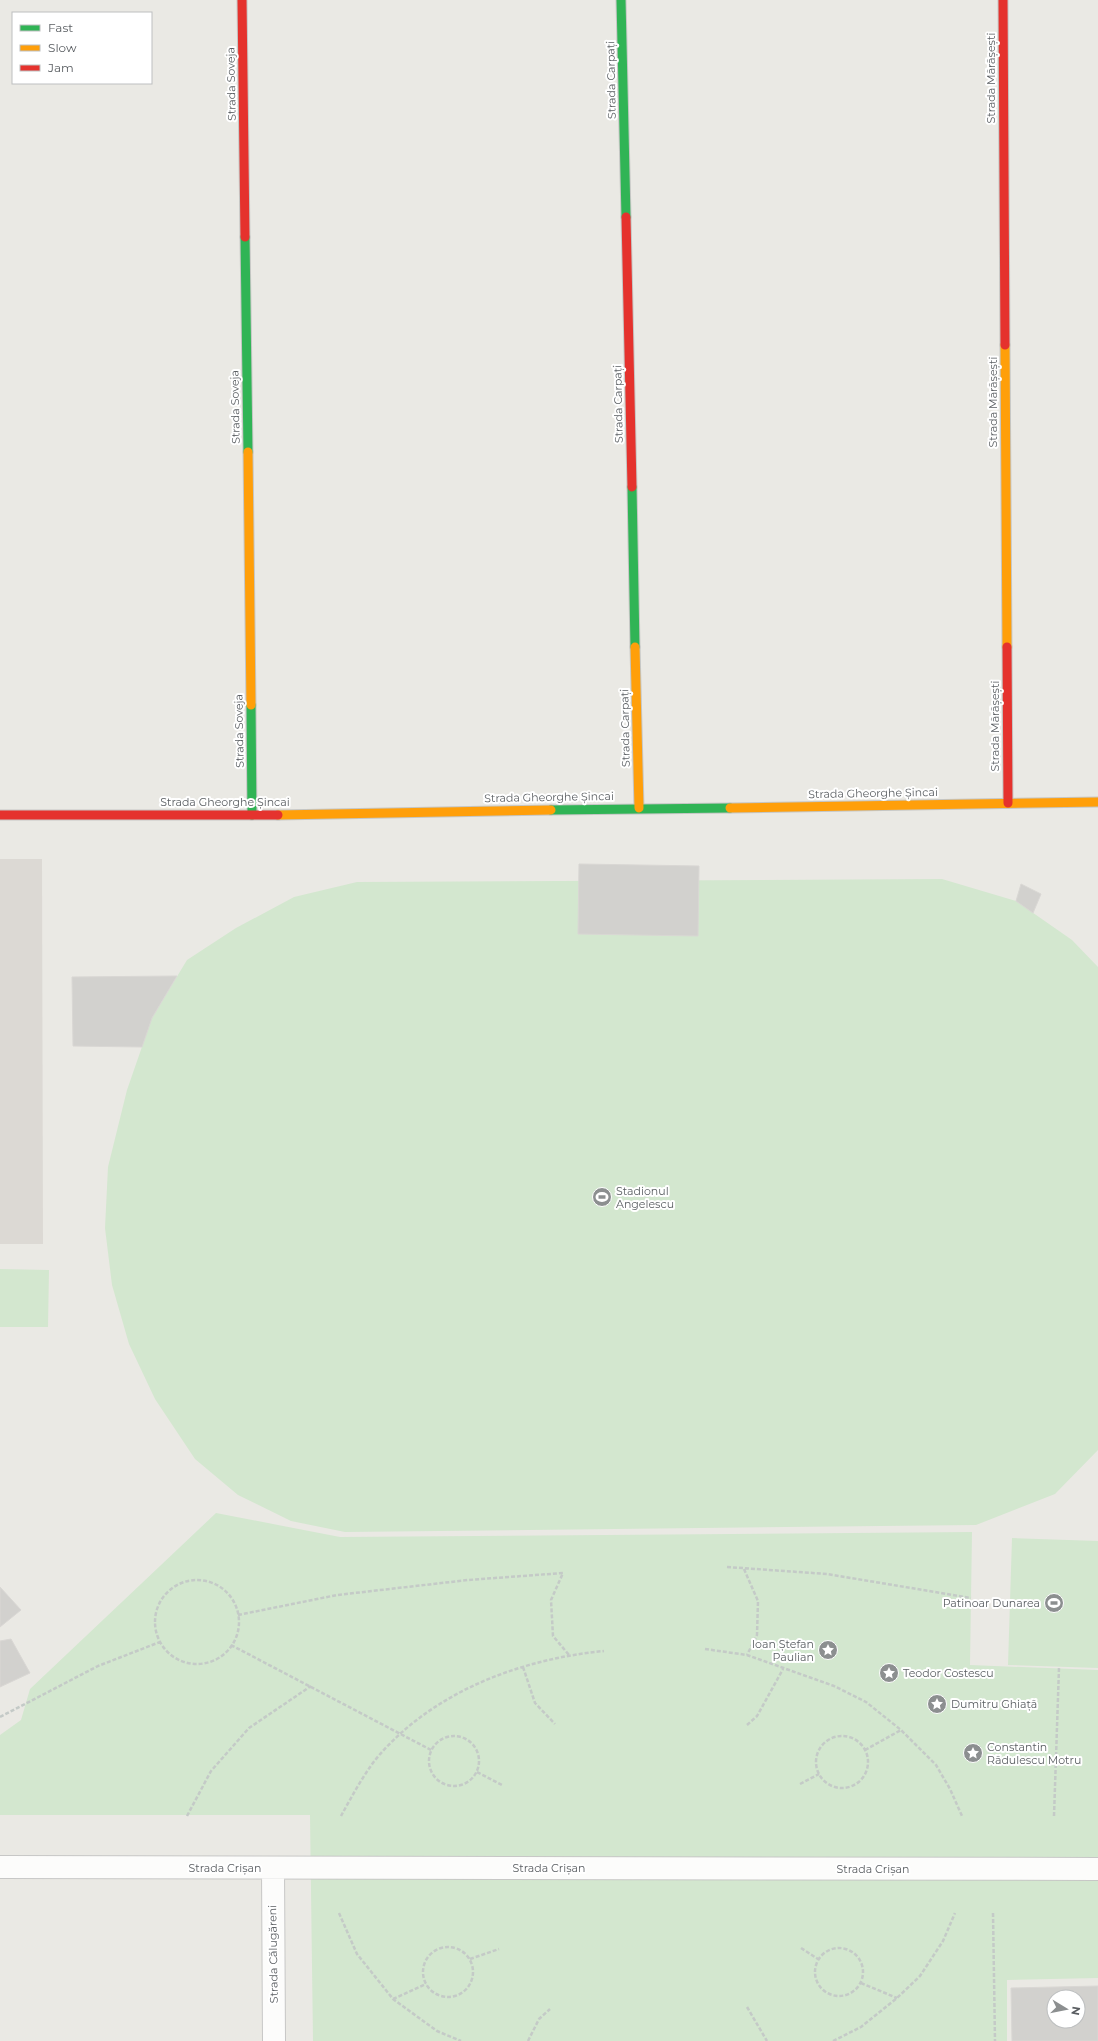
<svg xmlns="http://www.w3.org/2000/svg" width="1098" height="2041" font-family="Montserrat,sans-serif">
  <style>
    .education { fill: #dcd9d4 }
    .green { fill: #d3e7cf }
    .building { fill: #d2d1ce; stroke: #d9d7d4; fill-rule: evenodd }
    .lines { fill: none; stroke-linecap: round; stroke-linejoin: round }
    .street-casing { stroke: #c7c7c6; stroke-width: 24 }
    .fast-casing { stroke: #c5c6c4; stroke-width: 11 }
    .slow-casing { stroke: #c5c6c4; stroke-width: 11 }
    .jam-casing { stroke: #c5c6c4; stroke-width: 11 }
    .path { stroke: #c4cac7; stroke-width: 2.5; stroke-dasharray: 4 2; stroke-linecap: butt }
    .street { stroke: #fcfcfb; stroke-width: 22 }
    .fast { stroke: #30b455; stroke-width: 9 }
    .slow { stroke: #ff9f0a; stroke-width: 9 }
    .jam { stroke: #e5322d; stroke-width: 9 }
    .labels { text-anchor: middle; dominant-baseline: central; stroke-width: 4; stroke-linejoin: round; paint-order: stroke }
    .street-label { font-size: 11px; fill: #5a5e62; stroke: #fff }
    .poi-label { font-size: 11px; fill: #5a5e62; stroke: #fff; text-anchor: start }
  </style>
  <rect width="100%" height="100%" fill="#eae9e4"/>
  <path class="education" d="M0,859H42L43,1244H0Z"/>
  <path class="green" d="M942,879L1016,901L1072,940L1098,967V1450L1055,1494L976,1525L345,1532L291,1521L238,1495L195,1459L155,1399L129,1344L112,1285L105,1228L108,1167L127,1090L152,1018L187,960L236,928L294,897L357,882Z
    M0,1269L49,1270L48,1327H0Z
    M216,1513L340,1537L972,1532L970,1665L1098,1670V1978L1007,1980V2041H313L310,1815H0V1735L21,1720L30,1689Z
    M1012,1538L1098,1541V1668L1008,1665Z"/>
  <path class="building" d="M579,864L699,866L698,936L578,934Z
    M1021,884L1041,894L1033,913L1016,901Z
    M177,976L152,1018L142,1047L73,1046L72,977Z
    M0,1587L21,1610L0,1627Z
    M11,1639L30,1673L0,1687V1641Z
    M1098,1986V2041H1012L1011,1988ZM1054,1997H1078V2021H1054Z"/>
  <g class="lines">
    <defs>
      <path id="street" d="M0,1867L1098,1869
        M273,1868L274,2041"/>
      <path id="fast" d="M621,0L626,217
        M245,237L248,452
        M632,487L635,647
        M251,705L252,815
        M551,810L730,808"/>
      <path id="slow" d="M1005,345L1007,647
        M248,452L251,705
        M635,647L639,808
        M730,808L1098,802
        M278,815L551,810"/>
      <path id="jam" d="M242,0L245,237
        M1003,0L1005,345
        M626,217L632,487
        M1007,647L1008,803
        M0,815H278"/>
    </defs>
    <use href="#street" class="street-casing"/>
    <use href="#fast" class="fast-casing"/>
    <use href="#slow" class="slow-casing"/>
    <use href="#jam" class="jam-casing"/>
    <path class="path" d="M727,1567L827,1574L971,1598
      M744,1569L758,1601L757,1635L747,1655
      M155 1622a42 42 0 1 1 84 0a42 42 0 1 1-84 0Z
      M238,1615L337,1595L468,1580L563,1573L551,1600L553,1636L569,1655
      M231,1645L431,1750
      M705,1649L747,1655L834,1686L866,1702L901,1730L936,1765L950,1789L962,1816
      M523,1667L535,1703L555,1724
      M0,1717L98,1666L160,1642
      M747,1725L757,1716L783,1669
      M429 1761a25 25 0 1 1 50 0a25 25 0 1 1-50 0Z
      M816 1762a26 26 0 1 1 52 0a26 26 0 1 1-52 0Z
      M865,1750L901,1730
      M477,1772L502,1785
      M800,1784L819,1774
      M187,1816L211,1771L249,1728L311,1686
      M341,1816C352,1796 367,1768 382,1752C438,1690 522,1659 604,1651
      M1054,1816L1059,1668
      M339,1913L357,1954L393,1999L437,2031L461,2041
      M993,1913L995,2041
      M423 1972a25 25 0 1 1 50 0a25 25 0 1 1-50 0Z
      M815 1972a24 24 0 1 1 48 0a24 24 0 1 1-48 0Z
      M801,1948L818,1959
      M470,1959L499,1949
      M861,1983L897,1998
      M393,1999L426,1984
      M747,2007L767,2041
      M528,2041L539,2019L550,2009
      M833,2041L861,2027L897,1998L920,1976L943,1941L955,1913"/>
    <use href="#street" class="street"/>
    <use href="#fast" class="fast"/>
    <use href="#slow" class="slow"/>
    <use href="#jam" class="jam"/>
  </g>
  <defs>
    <symbol id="stadium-disc" viewBox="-11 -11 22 22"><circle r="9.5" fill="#8c8f90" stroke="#fff"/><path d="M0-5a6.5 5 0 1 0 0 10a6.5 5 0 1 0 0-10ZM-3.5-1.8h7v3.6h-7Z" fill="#fff"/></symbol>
    <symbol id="sight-disc" viewBox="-11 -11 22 22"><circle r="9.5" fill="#8c8f90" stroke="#fff"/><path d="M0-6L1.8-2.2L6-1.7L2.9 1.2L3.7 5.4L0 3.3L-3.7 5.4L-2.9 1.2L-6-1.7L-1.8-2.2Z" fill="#fff"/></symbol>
  </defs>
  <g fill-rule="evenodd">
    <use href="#stadium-disc" x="591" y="1186" width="22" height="22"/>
    <use href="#stadium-disc" x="1043" y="1592" width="22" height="22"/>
    <use href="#sight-disc" x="817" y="1639" width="22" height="22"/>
    <use href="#sight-disc" x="878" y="1662" width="22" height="22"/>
    <use href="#sight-disc" x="926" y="1693" width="22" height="22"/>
    <use href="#sight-disc" x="962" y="1742" width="22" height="22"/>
  </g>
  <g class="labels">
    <g class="street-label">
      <text transform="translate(991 78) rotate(-90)">Strada Mărășești</text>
      <text transform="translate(611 80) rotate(-91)">Strada Carpați</text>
      <text transform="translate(231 84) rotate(-91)">Strada Soveja</text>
      <text transform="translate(993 402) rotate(-90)">Strada Mărășești</text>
      <text transform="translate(618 404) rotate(-91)">Strada Carpați</text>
      <text transform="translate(235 407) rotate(-91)">Strada Soveja</text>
      <text transform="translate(995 726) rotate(-90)">Strada Mărășești</text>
      <text transform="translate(625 728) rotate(-91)">Strada Carpați</text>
      <text transform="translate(239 731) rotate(-91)">Strada Soveja</text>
      <text transform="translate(873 793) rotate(-1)">Strada Gheorghe Șincai</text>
      <text transform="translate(549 797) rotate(-1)">Strada Gheorghe Șincai</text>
      <text x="225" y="802">Strada Gheorghe Șincai</text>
      <text x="225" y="1868">Strada Crișan</text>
      <text x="549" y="1868">Strada Crișan</text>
      <text x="873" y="1869">Strada Crișan</text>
      <text transform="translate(273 1954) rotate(-91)">Strada Călugăreni</text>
    </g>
    <g class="poi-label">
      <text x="616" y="1191">Stadionul<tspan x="616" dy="13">Angelescu</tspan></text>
      <text x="1040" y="1603" text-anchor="end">Patinoar Dunarea</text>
      <text x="814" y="1644" text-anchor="end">Ioan Ștefan<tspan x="814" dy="13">Paulian</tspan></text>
      <text x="903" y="1673">Teodor Costescu</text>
      <text x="951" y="1704">Dumitru Ghiață</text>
      <text x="987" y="1747">Constantin<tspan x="987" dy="13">Rădulescu Motru</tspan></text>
    </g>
  </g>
  <rect x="12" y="12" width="140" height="72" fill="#ffffff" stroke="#bdbfc0"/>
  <rect x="20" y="25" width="20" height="6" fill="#30b455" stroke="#bdbfc0"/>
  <text x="48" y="32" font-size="12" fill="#5a5e62">Fast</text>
  <rect x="20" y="45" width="20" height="6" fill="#ff9f0a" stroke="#bdbfc0"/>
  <text x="48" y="52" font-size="12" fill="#5a5e62">Slow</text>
  <rect x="20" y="65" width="20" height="6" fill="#e5322d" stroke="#bdbfc0"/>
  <text x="48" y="72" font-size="12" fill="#5a5e62">Jam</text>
  <g transform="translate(1066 2009) rotate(100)"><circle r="19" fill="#ffffff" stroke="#bdbfc0"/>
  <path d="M0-3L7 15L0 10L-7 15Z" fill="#8c8f90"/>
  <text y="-6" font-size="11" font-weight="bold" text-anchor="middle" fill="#5a5e62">N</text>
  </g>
</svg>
